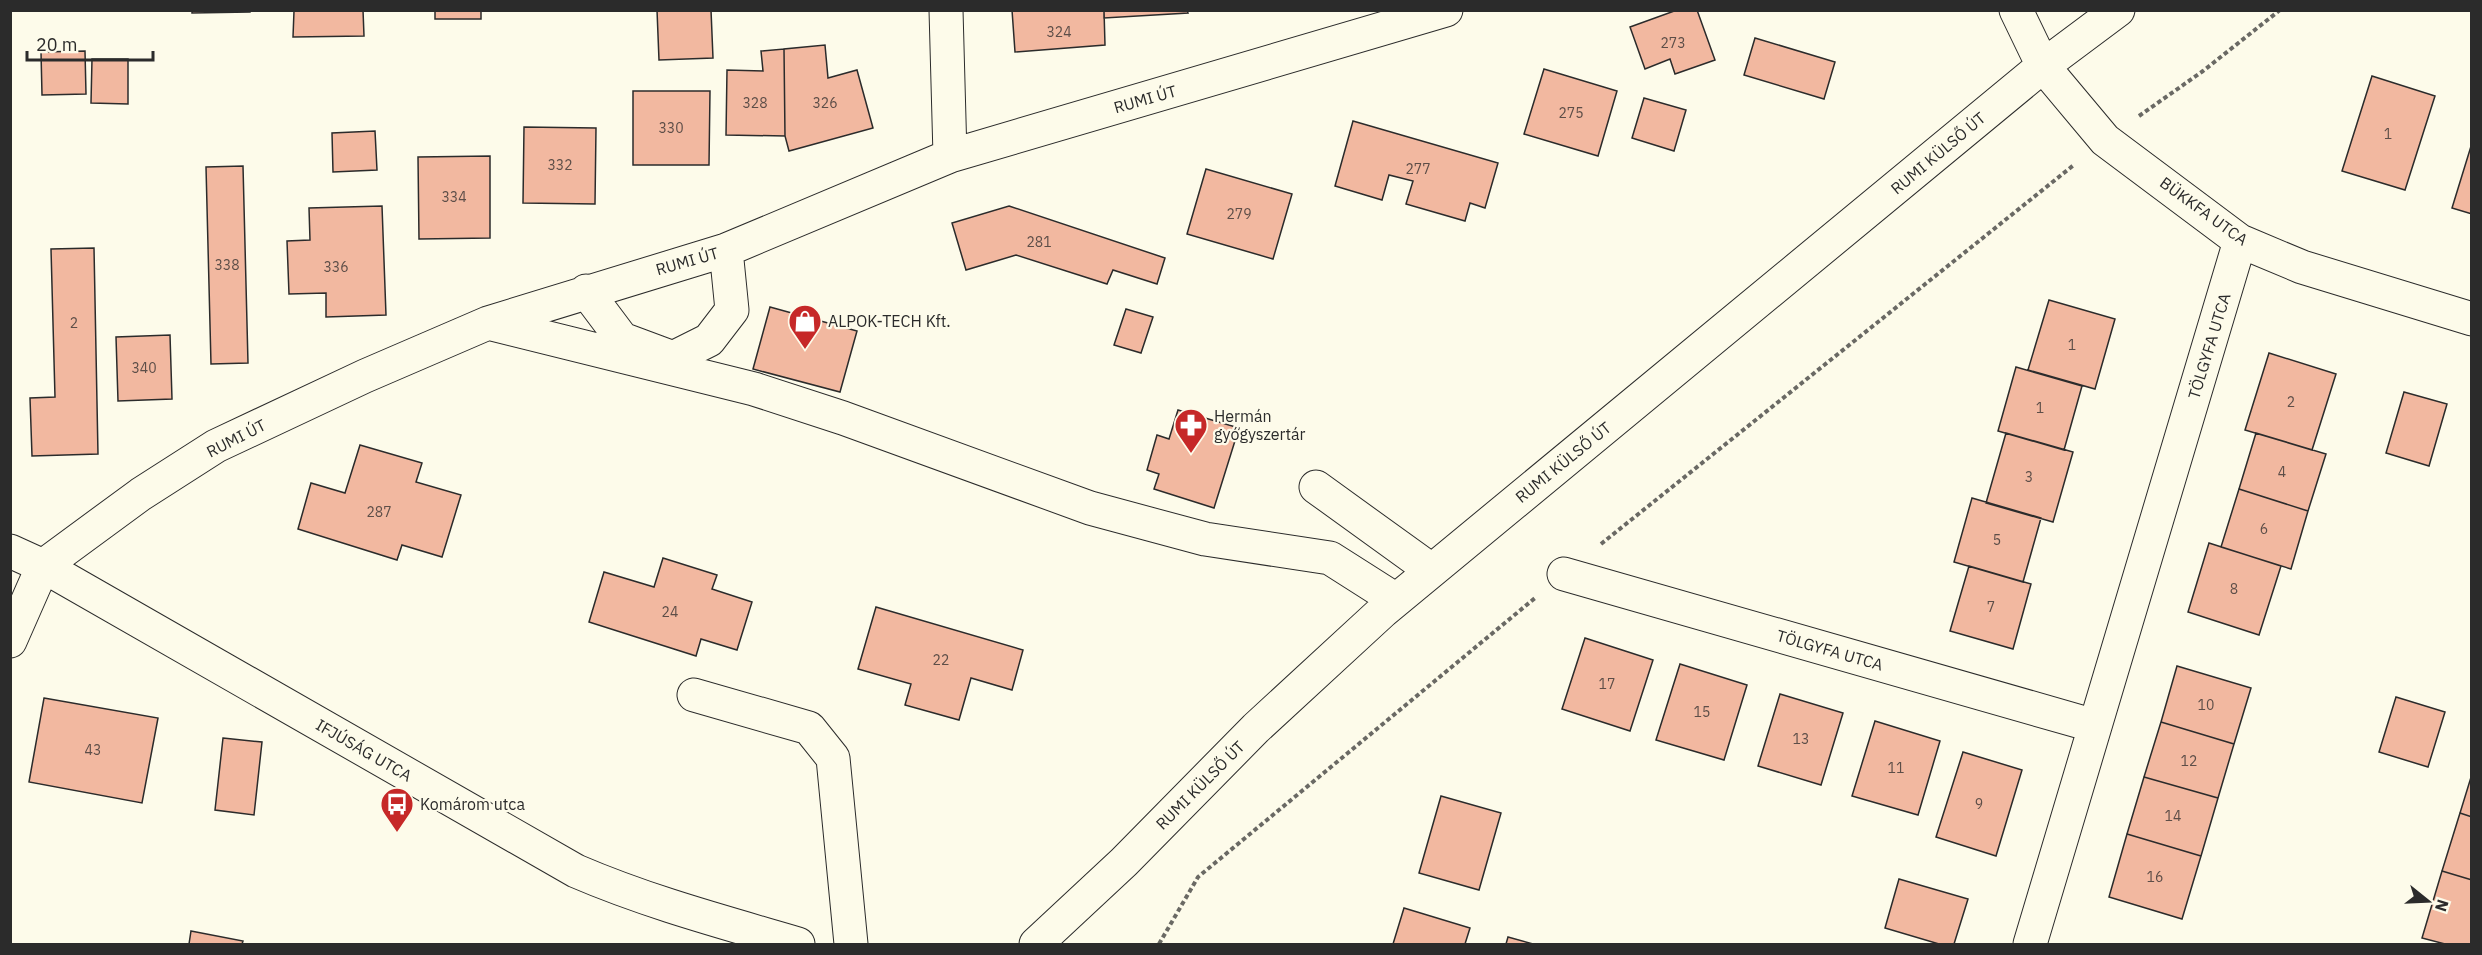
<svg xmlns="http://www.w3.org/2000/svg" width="2482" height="955" font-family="'IBM Plex Sans',sans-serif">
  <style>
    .building { fill: #f2b8a0; stroke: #2b2b2b; stroke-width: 1.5 }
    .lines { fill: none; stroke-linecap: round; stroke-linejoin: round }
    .minor-casing { stroke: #2b2b2b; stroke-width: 35 }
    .path { stroke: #6a6964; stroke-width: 4; stroke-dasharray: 4.5 3; stroke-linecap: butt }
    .minor { stroke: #fdfbea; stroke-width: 33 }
    .labels { text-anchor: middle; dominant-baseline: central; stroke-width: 4.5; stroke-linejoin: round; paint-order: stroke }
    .number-label { font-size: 14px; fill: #5d4e48 }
    .street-label { font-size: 16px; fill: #2b2b2b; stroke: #fdfbea }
    .poi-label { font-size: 16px; fill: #2b2b2b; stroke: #fdfbea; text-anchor: start }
  </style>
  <rect width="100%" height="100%" fill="#fdfbea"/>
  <path class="building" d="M192,10H250V12L192,13Z
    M363,10L364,36L293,37L294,11L281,10Z
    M435,10H481V19H435Z
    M657,10H711L713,58L659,60Z
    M1012,10H1104L1105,45L1015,52Z
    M1104,10H1187L1188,13L1104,18Z
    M1677,10H1697L1715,60L1675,74L1670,59L1645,69L1630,27Z
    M1755,38L1835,62L1824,99L1744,75Z
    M825,45L828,78L857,70L873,128L789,151L785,136L784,49Z
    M784,49L785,136L726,135L727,70L763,71L761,51Z
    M85,51L86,94L42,95L41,52Z
    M92,59H128V104L91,103Z
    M1544,69L1617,91L1598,156L1524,134Z
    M2372,76L2435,96L2405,190L2342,171Z
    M633,91H710L709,165H633Z
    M1644,98L1686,110L1674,151L1632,138Z
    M1353,121L1498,163L1485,208L1470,203L1465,221L1406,204L1413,181L1389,175L1382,200L1335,186Z
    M524,127L596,128L595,204L523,203Z
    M375,131L377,170L333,172L332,133Z
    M2472,143V214L2452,208Z
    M490,156V238L419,239L418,157Z
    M243,166L248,363L211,364L206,167Z
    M1206,169L1292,194L1273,259L1187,234Z
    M382,206L386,315L326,317V293L289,294L287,241L310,240L309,208Z
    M1009,206L1165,258L1157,284L1113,270L1107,284L1016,255L966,270L952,223Z
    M94,248L98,454L32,456L30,398L55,397L51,249Z
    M2049,300L2115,319L2095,389L2028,370Z
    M770,307L857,331L840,392L753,369Z
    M1126,309L1153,317L1141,353L1114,345Z
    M170,335L172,399L118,401L116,337Z
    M2269,353L2336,374L2312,450L2245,430Z
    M2016,367L2082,386L2064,450L1998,431Z
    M2404,392L2447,404L2429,466L2386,453Z
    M1178,410L1239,428L1214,508L1154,489L1159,474L1147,470L1157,435L1169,439Z
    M2006,433L2073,452L2053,522L1986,503Z
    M2256,433L2326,454L2308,511L2239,489Z
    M360,445L422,463L416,482L461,495L442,557L402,545L397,560L298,529L311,483L345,493Z
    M2239,489L2308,511L2291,569L2221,547Z
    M1972,498L2041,518L2023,582L1954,562Z
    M2209,543L2281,566L2259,635L2188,612Z
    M663,558L717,575L712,589L752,602L737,650L701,639L696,656L589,622L604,572L654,587Z
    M1969,566L2031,584L2013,649L1950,631Z
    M876,607L1023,650L1012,690L971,678L959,720L905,705L911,684L858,669Z
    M1585,638L1653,660L1630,731L1562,709Z
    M1680,664L1747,685L1724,760L1656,740Z
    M2177,666L2251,688L2234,744L2161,722Z
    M1780,694L1843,713L1821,785L1758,766Z
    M2396,697L2445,712L2428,767L2379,752Z
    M44,698L158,718L142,803L29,782Z
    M1875,721L1940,741L1918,815L1852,796Z
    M2161,722L2234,744L2218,798L2144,777Z
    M223,738L262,742L254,815L215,810Z
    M1963,752L2022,770L1996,856L1936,837Z
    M2472,774V817L2460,813Z
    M2144,777L2218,798L2201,856L2127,834Z
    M1441,796L1501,813L1479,890L1419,873Z
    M2460,813L2472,817V880L2442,871Z
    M2127,834L2201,856L2182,919L2109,897Z
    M2442,871L2472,880V944H2445L2422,938Z
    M1899,879L1968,899L1954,944H1939L1885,928Z
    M1404,908L1470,928L1465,944H1393Z
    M191,931L243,941L242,944H189Z
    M1508,937L1533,944H1506Z"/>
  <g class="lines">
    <defs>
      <path id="minor" d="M946,10L950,156
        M2016,10L2043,66L2105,140L2240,241L2302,267L2472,319
        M586,291L622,339L673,358L709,340L732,310L726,250
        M488,323L754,389L843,418L1090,508L1205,539L1330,558L1396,600
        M1316,487L1431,570
        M10,551L43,566L576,871C648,902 723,922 798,944
        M1564,574L2095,726
        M10,641L43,566L141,494L216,446L365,376L488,323L726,250L950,156L1446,10
        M694,695L809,728L833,758L851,944
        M1036,944L1124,862L1256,728L1383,611L2043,66L2118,10
        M2030,944L2240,241"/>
    </defs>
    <use href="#minor" class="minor-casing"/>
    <path class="path" d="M2139,116L2203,71L2280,10
      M1601,544L2075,164
      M1159,944L1198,877L1535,598"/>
    <use href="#minor" class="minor"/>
  </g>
  <defs>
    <symbol id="shop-pin" viewBox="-11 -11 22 30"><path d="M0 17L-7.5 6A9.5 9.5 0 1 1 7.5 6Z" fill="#c62828" stroke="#fdfbea"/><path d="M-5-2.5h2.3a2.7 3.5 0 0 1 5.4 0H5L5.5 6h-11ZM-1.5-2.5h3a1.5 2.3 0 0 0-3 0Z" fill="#fff"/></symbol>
    <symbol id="pharmacy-pin" viewBox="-11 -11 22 30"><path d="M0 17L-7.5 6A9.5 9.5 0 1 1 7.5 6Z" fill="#c62828" stroke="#fdfbea"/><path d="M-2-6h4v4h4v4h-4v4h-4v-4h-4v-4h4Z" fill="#fff"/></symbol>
    <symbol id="bus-pin" viewBox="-11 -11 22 30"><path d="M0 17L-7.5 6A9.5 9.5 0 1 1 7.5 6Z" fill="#c62828" stroke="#fdfbea"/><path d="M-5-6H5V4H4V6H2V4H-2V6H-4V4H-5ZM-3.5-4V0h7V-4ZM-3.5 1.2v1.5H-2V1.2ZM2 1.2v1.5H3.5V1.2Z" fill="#fff"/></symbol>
  </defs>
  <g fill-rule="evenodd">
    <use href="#shop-pin" x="786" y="302" width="38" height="52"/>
    <use href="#pharmacy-pin" x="1172" y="406" width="38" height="52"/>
    <use href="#bus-pin" x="378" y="785" width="38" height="52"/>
  </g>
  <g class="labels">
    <g class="number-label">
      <text x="1059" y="32">324</text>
      <text x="1673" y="43">273</text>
      <text x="755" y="103">328</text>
      <text x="825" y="103">326</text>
      <text x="1571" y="113">275</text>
      <text x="671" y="128">330</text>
      <text x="2388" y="134">1</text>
      <text x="560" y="165">332</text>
      <text x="1418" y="169">277</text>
      <text x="454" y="197">334</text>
      <text x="1239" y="214">279</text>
      <text x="1039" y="242">281</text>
      <text x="227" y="265">338</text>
      <text x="336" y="267">336</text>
      <text x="74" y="323">2</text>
      <text x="2072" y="345">1</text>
      <text x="144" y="368">340</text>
      <text x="2291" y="402">2</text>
      <text x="2040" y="408">1</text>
      <text x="2282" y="472">4</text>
      <text x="2029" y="477">3</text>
      <text x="379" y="512">287</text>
      <text x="2264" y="529">6</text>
      <text x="1997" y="540">5</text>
      <text x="2234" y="589">8</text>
      <text x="1991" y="607">7</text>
      <text x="670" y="612">24</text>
      <text x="941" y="660">22</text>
      <text x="1607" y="684">17</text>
      <text x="2206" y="705">10</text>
      <text x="1702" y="712">15</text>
      <text x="1801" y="739">13</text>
      <text x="93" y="750">43</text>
      <text x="2189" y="761">12</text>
      <text x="1896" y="768">11</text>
      <text x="1979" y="804">9</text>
      <text x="2173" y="816">14</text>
      <text x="2155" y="877">16</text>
    </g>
    <g class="street-label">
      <text transform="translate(1145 99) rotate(-16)">RUMI ÚT</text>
      <text transform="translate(1938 153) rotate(-40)">RUMI KÜLSŐ ÚT</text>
      <text transform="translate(2204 211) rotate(36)">BÜKKFA UTCA</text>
      <text transform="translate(687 261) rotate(-16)">RUMI ÚT</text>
      <text transform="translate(2209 346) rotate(-73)">TÖLGYFA UTCA</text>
      <text transform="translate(236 438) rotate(-27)">RUMI ÚT</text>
      <text transform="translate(1563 462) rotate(-39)">RUMI KÜLSŐ ÚT</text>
      <text transform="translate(1830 650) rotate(16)">TÖLGYFA UTCA</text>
      <text transform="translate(364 750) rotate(30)">IFJÚSÁG UTCA</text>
      <text transform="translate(1200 785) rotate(-45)">RUMI KÜLSŐ ÚT</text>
    </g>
    <g class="poi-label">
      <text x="828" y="321">ALPOK-TECH Kft.</text>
      <text x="1214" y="416">Hermán<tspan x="1214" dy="18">gyógyszertár</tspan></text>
      <text x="420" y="804">Komárom utca</text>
    </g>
  </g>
  <rect width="2482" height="955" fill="none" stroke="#2b2b2b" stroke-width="24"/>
  <g transform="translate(2428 901) rotate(108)" stroke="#fdfbea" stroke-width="4.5" paint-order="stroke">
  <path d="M0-4.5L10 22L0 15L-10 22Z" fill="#2b2b2b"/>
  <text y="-9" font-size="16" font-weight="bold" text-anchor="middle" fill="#2b2b2b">N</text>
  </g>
  <path d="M27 51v9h126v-9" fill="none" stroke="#2b2b2b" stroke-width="3"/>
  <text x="36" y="51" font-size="18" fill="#2b2b2b" stroke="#fdfbea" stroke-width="4.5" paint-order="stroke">20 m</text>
</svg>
